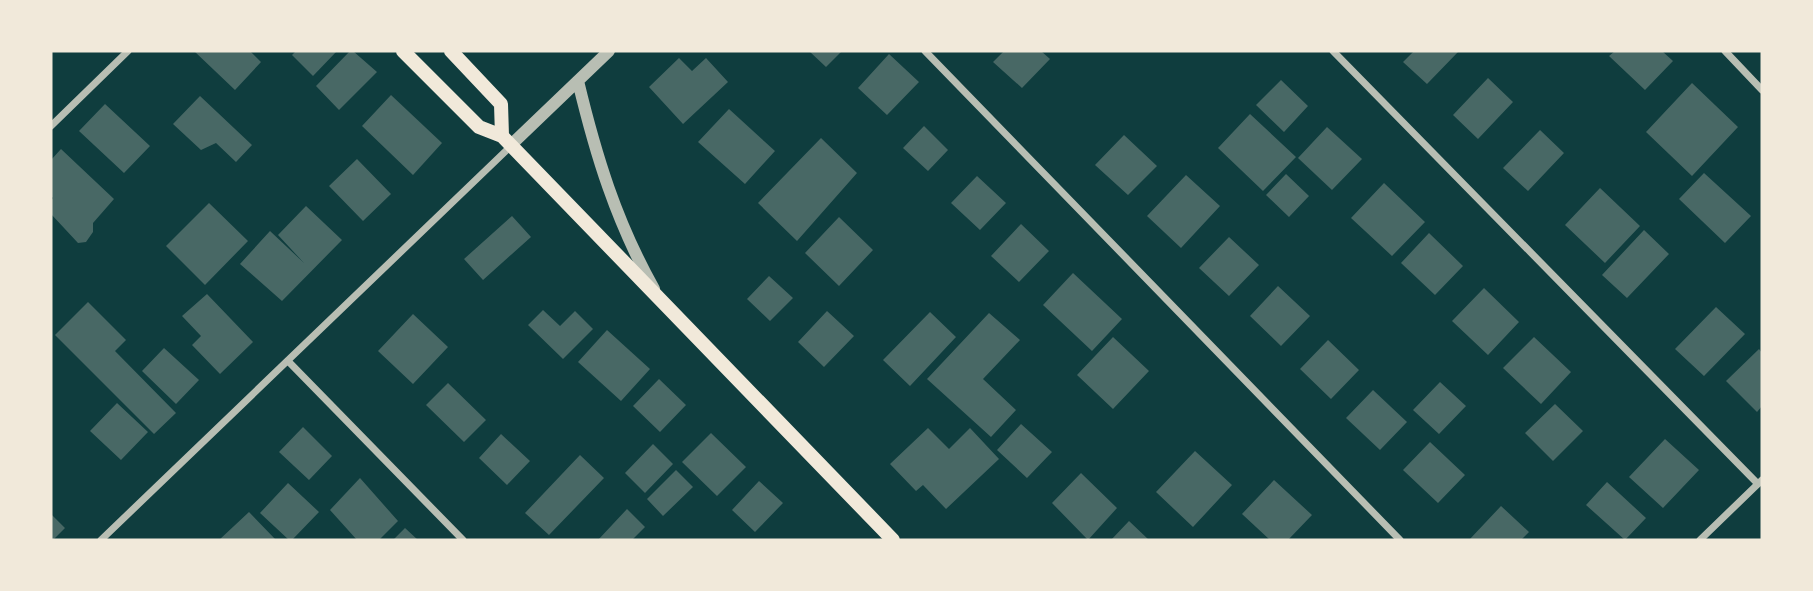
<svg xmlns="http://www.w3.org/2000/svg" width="1813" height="591" font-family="'Open Sans',sans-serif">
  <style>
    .building { fill: #486865 }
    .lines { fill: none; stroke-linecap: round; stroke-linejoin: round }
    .minor { stroke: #b8beb3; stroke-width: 7 }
    .tertiary { stroke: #b8beb3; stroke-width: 12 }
    .secondary { stroke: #f1e9da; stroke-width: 14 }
  </style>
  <rect width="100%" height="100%" fill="#0f3d3e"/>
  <path class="building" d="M194,51H250L261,62L235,90Z
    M296,51H337L313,76L292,55Z
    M350,51H353L377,72L339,110L316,86Z
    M809,51H842L826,67Z
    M1004,51H1041L1050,59L1022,88L993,62Z
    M1414,51H1459L1427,84L1403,62Z
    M1615,51H1662L1673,61L1645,90L1609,56Z
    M889,54L919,82L887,115L858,88Z
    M679,58L692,71L706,58L728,82L683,124L649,87Z
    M1488,78L1513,102L1478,139L1453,115Z
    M1281,80L1308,106L1284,132L1256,105Z
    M1692,83L1738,127L1692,176L1646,132Z
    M391,95L442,143L413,175L362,126Z
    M200,96L252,145L236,162L216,143L201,150L173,124Z
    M105,104L150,146L124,173L79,131Z
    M729,109L775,151L745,184L698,142Z
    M1250,114L1296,157L1263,191L1218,148Z
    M924,126L948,150L928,171L903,148Z
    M1327,127L1362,159L1332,190L1298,158Z
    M1540,130L1564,153L1528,191L1503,168Z
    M1124,135L1157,166L1128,195L1095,165Z
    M821,138L857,173L797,241L758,203Z
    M61,149L114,199L93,223V232L86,242L78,243L51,214V201L53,198L51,196V160Z
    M357,159L391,194L363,221L329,186Z
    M1704,173L1751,216L1725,243L1679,199Z
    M1286,174L1309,196L1289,217L1266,195Z
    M1186,175L1220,206L1181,248L1147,216Z
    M977,176L1006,203L980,230L951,203Z
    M1384,183L1425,222L1392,256L1351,218Z
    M1600,188L1640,226L1605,263L1565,225Z
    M209,203L248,241L205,285L166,246Z
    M306,206L342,240L282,301L240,264L270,231L304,263L278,235Z
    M512,216L531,237L483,280L464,259Z
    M839,217L873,250L839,286L805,253Z
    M1021,224L1049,251L1019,282L991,256Z
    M1644,230L1669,254L1627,298L1602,275Z
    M1429,233L1463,266L1435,295L1401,263Z
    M1229,237L1259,265L1229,296L1199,268Z
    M1073,273L1122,319L1092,351L1043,305Z
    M769,276L793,298L770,321L747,299Z
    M1278,286L1310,316L1281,346L1250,316Z
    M1484,288L1519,322L1488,355L1452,321Z
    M207,294L253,342L220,374L192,345L201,336L182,316Z
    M88,302L126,340L115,351L176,413L154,434L55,335Z
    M1716,307L1745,334L1704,376L1675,349Z
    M543,310L560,326L575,311L593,329L563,359L528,325Z
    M827,311L854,336L824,367L798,342Z
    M930,312L956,337L910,386L883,360Z
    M989,313L1020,340L983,379L1016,410L991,437L927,379Z
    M413,314L448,347L413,384L378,351Z
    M607,330L650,369L621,401L578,362Z
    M1113,337L1149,371L1113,409L1077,375Z
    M1534,337L1571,372L1541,404L1503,368Z
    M1328,340L1359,370L1331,399L1300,369Z
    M164,348L199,380L176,404L142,371Z
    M1759,349L1762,353V406L1757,412L1726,381Z
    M659,379L686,405L660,432L633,406Z
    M1440,382L1466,406L1439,434L1413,410Z
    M448,383L486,420L464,442L426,405Z
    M1373,390L1407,422L1380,450L1346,418Z
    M117,403L148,432L121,460L90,431Z
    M1555,404L1583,431L1553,461L1525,433Z
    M1021,424L1052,452L1027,478L997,450Z
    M303,427L332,456L309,480L279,452Z
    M928,428L949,449L970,428L999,459L946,509L923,485L916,491L890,464Z
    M711,433L746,467L717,496L682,462Z
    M501,434L530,461L507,485L479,458Z
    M1665,439L1699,470L1663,508L1629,477Z
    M1430,442L1465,475L1438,503L1403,470Z
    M653,444L673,464L645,493L625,473Z
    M1195,451L1232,485L1193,527L1156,492Z
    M580,455L604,478L549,535L525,513Z
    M676,470L693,487L663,516L647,499Z
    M1081,473L1117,508L1088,540L1052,503Z
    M360,478L398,521L379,540H357L330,510Z
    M1274,480L1312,515L1288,540H1270L1242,514Z
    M759,481L783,503L755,532L732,510Z
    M1607,482L1646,518L1625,540L1586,505Z
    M288,483L319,512L292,540H289L260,513Z
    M1501,506L1529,532L1521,540H1469Z
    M627,509L645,527L632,540H598Z
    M249,512L276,540H219Z
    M51,514L65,528L53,540H51Z
    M1129,521L1149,540H1111Z
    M405,528L418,540H393Z"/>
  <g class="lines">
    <path class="minor" d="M925,51L1400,540
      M1333,51L1758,484
      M1725,51L1762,90
      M51,126L128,51
      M288,361L463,540
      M101,540L511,146
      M1700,540L1762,480"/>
    <path class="tertiary" d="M578,81C596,156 616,221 654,289
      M511,145L609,51"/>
    <path class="secondary" d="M403,51L479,127L502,136L893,540
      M451,51L501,104L502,136"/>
  </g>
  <rect width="1813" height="591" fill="none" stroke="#f1e9da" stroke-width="105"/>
</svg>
